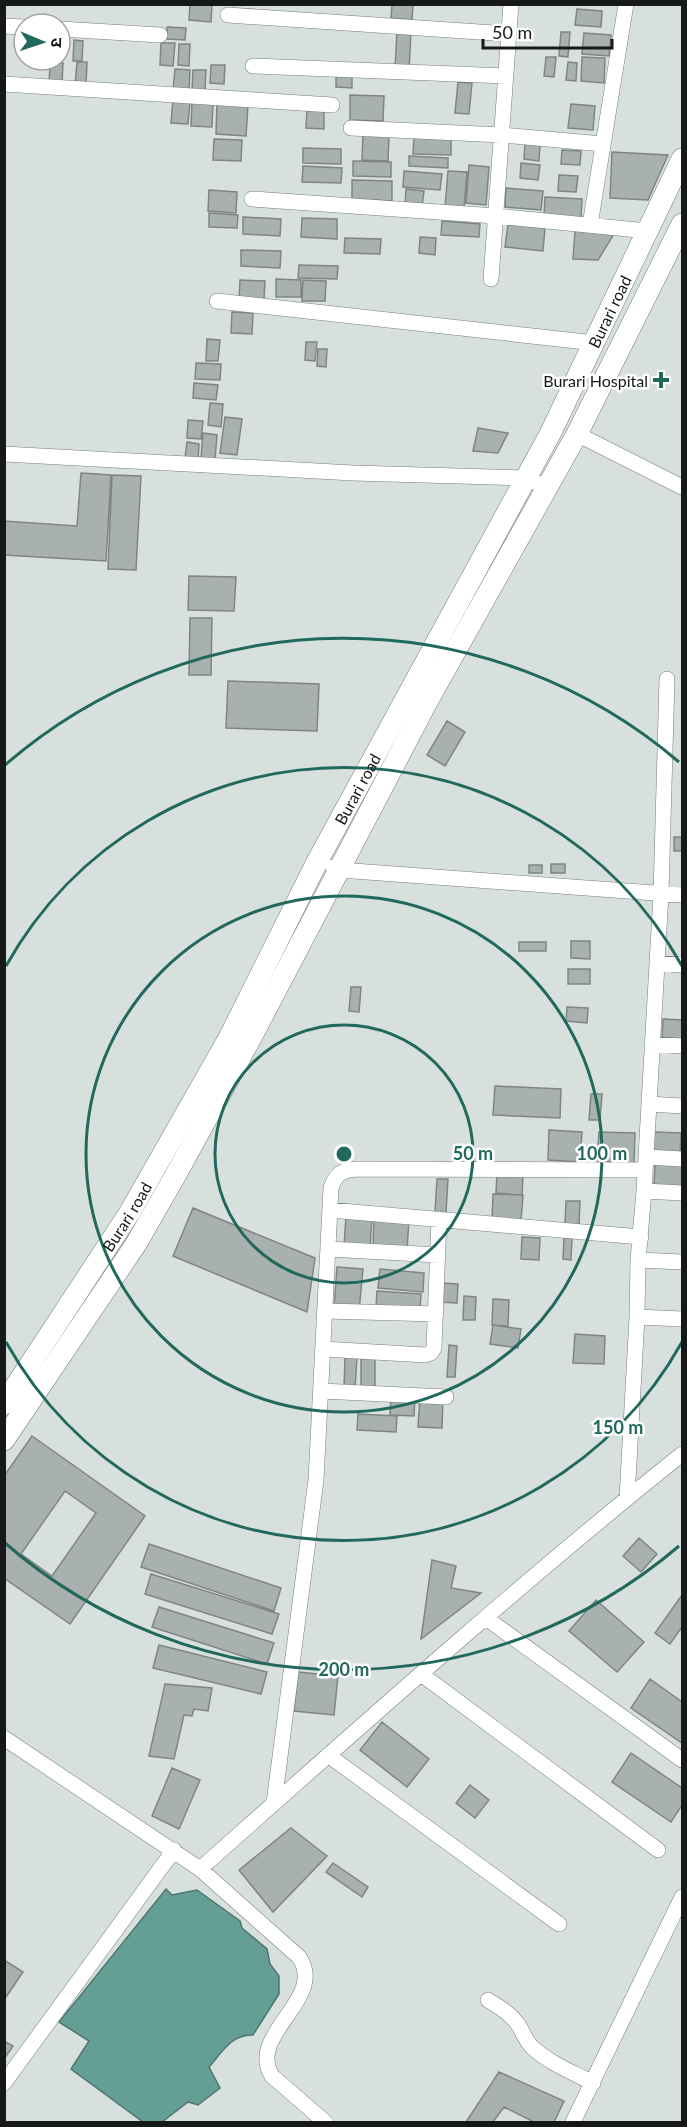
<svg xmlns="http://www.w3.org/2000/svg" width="687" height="2127" font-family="Lato,'Noto Sans Devanagari',sans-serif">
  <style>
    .water { fill: #659e94; stroke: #4e766f; stroke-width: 1.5 }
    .building { fill: #a9b1af; stroke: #7e8584; stroke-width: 1.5; fill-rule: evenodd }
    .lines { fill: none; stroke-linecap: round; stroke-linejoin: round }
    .minor-casing { stroke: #767d7c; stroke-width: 16 }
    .secondary-casing { stroke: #767d7c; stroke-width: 22 }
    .minor { stroke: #fff; stroke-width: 15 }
    .secondary { stroke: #fff; stroke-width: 21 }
    .ring { fill: none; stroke: #21685d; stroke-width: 3 }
    .poi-dot { fill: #21685d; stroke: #fff; stroke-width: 2 }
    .labels { text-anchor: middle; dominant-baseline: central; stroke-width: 5; stroke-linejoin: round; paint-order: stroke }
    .street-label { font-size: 16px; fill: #171919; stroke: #fff }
    .poi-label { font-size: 16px; fill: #171919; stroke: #fff; text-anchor: end }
    .centre { fill: #21685d; stroke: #fff; stroke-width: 3 }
    .ring-label { font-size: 18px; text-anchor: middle; font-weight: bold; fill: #21685d; stroke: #fff; stroke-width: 5; stroke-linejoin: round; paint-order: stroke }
  </style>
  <rect width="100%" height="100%" fill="#d8e0de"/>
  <path class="water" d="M166,1889L172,1895L197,1890L240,1921L242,1928L267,1949L270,1964L279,1976V1994L253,2035C232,2034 222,2052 209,2067L220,2088L198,2105L188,2102L162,2122H143L71,2069L89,2041L59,2022Z"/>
  <path class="building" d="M190,4L212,5L211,22L189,20Z
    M392,4H413L412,20L391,18Z
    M577,9L602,11L601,27L575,25Z
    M167,27L186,28L185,40L167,39Z
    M397,31L411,32L409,70L395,69Z
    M561,32H570L568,57L559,56Z
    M584,33L611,35L609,56L582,54Z
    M60,40H63L62,58L60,57Z
    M74,40L83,41L82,61H73Z
    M161,43H175L173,66L160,65Z
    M179,44H190L189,66L178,65Z
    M546,57H556L554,77L544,76Z
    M582,57L605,58L604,83L581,81Z
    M50,62L63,63L62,85L49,84Z
    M77,62H87L86,87L75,86Z
    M568,62L577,63L576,81L566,80Z
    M211,65H225L224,84L210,83Z
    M175,69L190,70L189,91L173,90Z
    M193,70H206L205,91L192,90Z
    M336,76L352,77V88L336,87Z
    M458,82L472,83L469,114L455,113Z
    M350,95L384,96L383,121L350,120Z
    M173,100L190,101L188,124L171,123Z
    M192,101L213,102L212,127L191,126Z
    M217,103L248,105L246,136L216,134Z
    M571,104L595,106L593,130L568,128Z
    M307,108H324V129L306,128Z
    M363,135L389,136L388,161L362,160Z
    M414,138L451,139V155L413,154Z
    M214,139L242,140L241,161L213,160Z
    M525,143L540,144L539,161L524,159Z
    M303,148L341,149V164L303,163Z
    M562,150L581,151L580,165L561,164Z
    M612,152L668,155L648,200L610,198Z
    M409,156L448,158V168L409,166Z
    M353,161L391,162V177L353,176Z
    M521,163L540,165L538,180L520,178Z
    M469,165L489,167L486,205L466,203Z
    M303,166L342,168L341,183L302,182Z
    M404,171L442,174L440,190L403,187Z
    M448,171L467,172L464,208L445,207Z
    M559,175L578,176L576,192L558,191Z
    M352,180L392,181V201L352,199Z
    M506,188L543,191L541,210L505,207Z
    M406,189L424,191L422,207L405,206Z
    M209,190L237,192L236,213L208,211Z
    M545,197L582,199L581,218L544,216Z
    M209,213L238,215L237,228L209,227Z
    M243,217L281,219L280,236L243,234Z
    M302,218L337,219V239L301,237Z
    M442,221L480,224L479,237L441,235Z
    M508,224L545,228L543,251L505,247Z
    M575,231L614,234L598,260L573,259Z
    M420,237L436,238L435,255L419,253Z
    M345,238L381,239L380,254L344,253Z
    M241,250L281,251L280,268L241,266Z
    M299,265L338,266L337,279L298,278Z
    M276,279L301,280V297H276Z
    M240,280L265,281L264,300L239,299Z
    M303,280L326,281L325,301H302Z
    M232,312L253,313L252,334L231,333Z
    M207,339L220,340L218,361H206Z
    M306,342H317L315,361L305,360Z
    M318,349H327L326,367L317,366Z
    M196,363L221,364L220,380L195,379Z
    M194,383L218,385L216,400L193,398Z
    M210,403L223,404L221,427L208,425Z
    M225,417L242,419L237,455L220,453Z
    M188,420L203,421L201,439L187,438Z
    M478,428L508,433L498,453L473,451Z
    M203,433L217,435L215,459L201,458Z
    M187,442L199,444L198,460L185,458Z
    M81,473L111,475L106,561L4,555V521L77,526Z
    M112,475L141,476L136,570L108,569Z
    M189,576L236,577L234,611L188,610Z
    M190,618H212L211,675H189Z
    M228,681L319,684L317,731L226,728Z
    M447,721L465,732L445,766L427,755Z
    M674,837H682V851H674Z
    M551,864H565V873H551Z
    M529,865H542V873H529Z
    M571,941H590V959L571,958Z
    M519,942H546V951H519Z
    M568,969H590V984H568Z
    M351,987H361L359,1012L349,1011Z
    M567,1007L588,1008L587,1023L566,1021Z
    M663,1019L682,1020V1041L662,1040Z
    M495,1086L561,1089L560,1118L493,1115Z
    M591,1094H602L600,1120H589Z
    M549,1130L582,1132L580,1162L548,1160Z
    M599,1132L635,1133L634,1163L597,1161Z
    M654,1132L681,1133L680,1155L653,1154Z
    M655,1163L682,1164V1190L654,1189Z
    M497,1173L523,1174L522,1195L496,1193Z
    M437,1179H448L446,1213L435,1212Z
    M493,1194L523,1195L521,1221L492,1220Z
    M566,1201H580L579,1225L565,1224Z
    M193,1208L315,1258L307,1312L173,1256Z
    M346,1216L372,1218L370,1248L344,1247Z
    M374,1217L409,1219L407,1250L373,1248Z
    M522,1237L540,1238L539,1260L521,1259Z
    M564,1238H572L571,1260L563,1259Z
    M337,1267L363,1269L359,1311L334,1308Z
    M380,1269L424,1273L423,1292L378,1288Z
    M440,1283L458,1284L457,1303L439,1302Z
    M377,1291L421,1294L420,1310L376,1307Z
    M464,1296L476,1297L475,1320H463Z
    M493,1299L509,1300L508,1326L492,1325Z
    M493,1325L521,1329L518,1348L490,1344Z
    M575,1334L605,1336L604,1364L573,1363Z
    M449,1345L457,1346L455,1377H447Z
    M345,1357H357L355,1389H344Z
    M361,1357H375V1389H361Z
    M391,1396L415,1397L414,1416L390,1415Z
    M420,1398L443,1399L442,1428L418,1427Z
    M358,1414L397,1416L396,1432L357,1430Z
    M32,1436L145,1516L70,1624L4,1578V1476ZM65,1491L96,1513L52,1576L21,1554Z
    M639,1538L657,1554L641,1572L623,1556Z
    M149,1544L281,1588L274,1611L141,1567Z
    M432,1560L456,1566L451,1588L481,1593L421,1639Z
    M151,1574L279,1614L272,1634L145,1594Z
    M682,1595V1627L670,1644L655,1633Z
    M596,1600L644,1642L617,1672L569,1631Z
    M159,1607L274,1643L267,1664L152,1627Z
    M159,1645L267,1672L261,1694L153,1668Z
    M298,1672L338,1676L334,1715L294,1711Z
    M650,1679L682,1702V1743L631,1708Z
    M165,1684L212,1688L208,1711L194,1709L192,1716L184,1715L174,1759L149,1756Z
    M382,1722L429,1759L407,1787L360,1750Z
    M631,1753L682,1788V1805L671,1822L612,1782Z
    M172,1768L200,1780L179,1829L152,1816Z
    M470,1785L489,1800L475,1818L456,1803Z
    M291,1828L327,1856L273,1912L239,1870Z
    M333,1863L368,1887L362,1897L326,1872Z
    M4,1960L23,1972L4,2000Z
    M4,2041L13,2046L4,2059Z
    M499,2072L564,2101L554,2122H534L504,2107L493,2122H466Z"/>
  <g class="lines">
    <defs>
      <path id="minor" d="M228,15L509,34
        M4,26L24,27
        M60,29L160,35
        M253,66L506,76
        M4,84L332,105
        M351,128L502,135L603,144
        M252,199L496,216L648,231
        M590,225L626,4
        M491,279L511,4
        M217,301L595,343
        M577,434L682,487
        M4,454L353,473L525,478L547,487
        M333,867L340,870L682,895
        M657,963L682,965
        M652,1044L682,1046
        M649,1104L682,1106
        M646,1157L682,1159
        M644,1191L682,1193
        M330,1210L641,1237
        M328,1249L438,1255
        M638,1260L682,1262
        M325,1311L436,1314
        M637,1317L682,1319
        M323,1349L425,1355L431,1353L434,1348L439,1219
        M321,1391L446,1397
        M627,1498L637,1317L638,1260L644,1191L661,894L667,679
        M486,1618L682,1760
        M421,1674L658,1850
        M4,1738L200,1869L299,1957C328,1999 246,2034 272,2076L325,2122
        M328,1755L559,1924
        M274,1803L316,1480L331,1188C336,1174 341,1170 357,1169L645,1170
        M200,1869C359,1728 517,1586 682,1454
        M488,2000C499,2007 510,2013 517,2023C523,2031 525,2040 532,2047C549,2063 572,2072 593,2083
        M4,2083L174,1850
        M573,2122L682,1897"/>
      <g id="secondary">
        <path id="s1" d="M4,1404L130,1212L229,1038L318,860L550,434L682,159"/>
        <path d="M4,1440L136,1244L174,1178L253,1034L428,700L577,434L682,224"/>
      </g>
    </defs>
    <use href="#minor" class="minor-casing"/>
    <use href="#secondary" class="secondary-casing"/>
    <use href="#minor" class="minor"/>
    <use href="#secondary" class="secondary"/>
  </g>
  <g class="ring">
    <circle cx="344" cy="1154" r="129"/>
    <circle cx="344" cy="1154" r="258"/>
    <path d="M682 1342A387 387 0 0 1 6 1342M6 966A387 387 0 0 1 682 966"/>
    <path d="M679 1546A516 516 0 0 1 5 1543M5 765A516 516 0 0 1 679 762"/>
  </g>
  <path class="poi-dot" d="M658 371h6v6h6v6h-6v6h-6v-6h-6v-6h6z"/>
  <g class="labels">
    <g class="street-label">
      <text stroke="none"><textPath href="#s1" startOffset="1250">Burari road</textPath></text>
      <text stroke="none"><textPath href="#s1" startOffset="710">Burari road</textPath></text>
      <text stroke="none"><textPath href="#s1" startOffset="224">Burari road</textPath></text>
    </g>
    <g class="poi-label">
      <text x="648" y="380">Burari Hospital</text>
    </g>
  </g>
  <circle cx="344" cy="1154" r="9" class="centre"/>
  <g class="ring-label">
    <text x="473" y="1160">50 m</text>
    <text x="602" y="1160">100 m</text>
    <text x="618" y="1434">150 m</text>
    <text x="344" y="1676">200 m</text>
  </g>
  <rect width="687" height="2127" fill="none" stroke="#171919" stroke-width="12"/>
  <g transform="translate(42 42) rotate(92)"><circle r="28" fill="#ffffff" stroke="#a2a3a3" stroke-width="1.5"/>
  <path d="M0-4.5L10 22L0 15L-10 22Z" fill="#21685d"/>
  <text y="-9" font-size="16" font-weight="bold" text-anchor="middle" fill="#171919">उ</text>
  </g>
  <path d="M483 39v9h129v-9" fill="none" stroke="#171919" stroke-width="3"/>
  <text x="492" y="39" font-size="18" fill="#171919" stroke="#ffffff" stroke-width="4.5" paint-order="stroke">50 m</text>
</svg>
